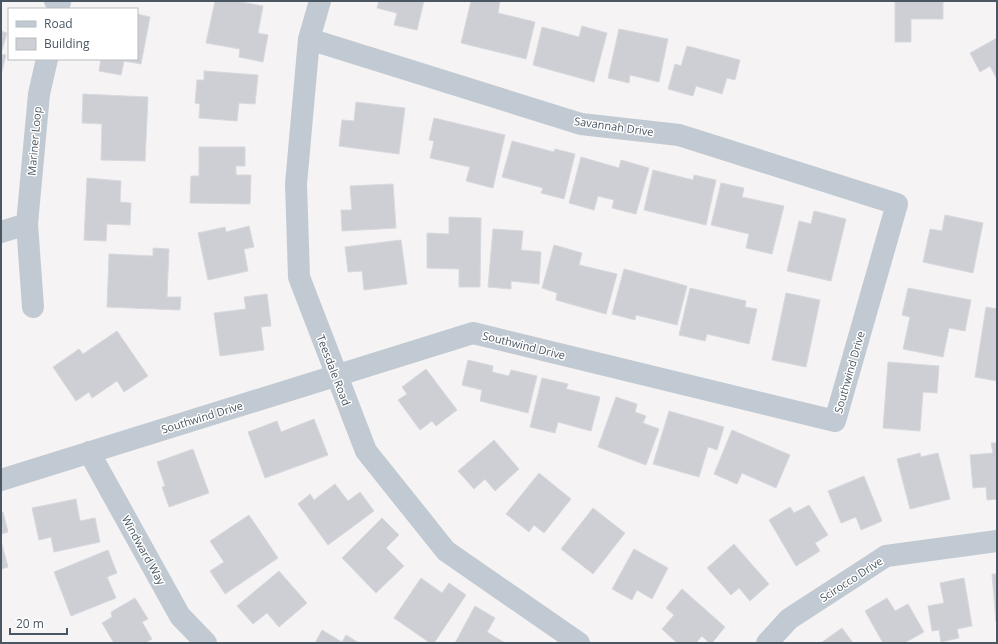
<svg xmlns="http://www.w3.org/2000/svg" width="998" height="644" font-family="'Open Sans',sans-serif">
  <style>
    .building { fill: #cdcfd5; stroke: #d7d9de }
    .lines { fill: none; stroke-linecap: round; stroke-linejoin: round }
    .minor { stroke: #c1cad2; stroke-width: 22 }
    .labels { text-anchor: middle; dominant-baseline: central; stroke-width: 3; stroke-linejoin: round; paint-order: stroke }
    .street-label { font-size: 11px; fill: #4a5661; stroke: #fff }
  </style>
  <rect width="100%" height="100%" fill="#f5f3f3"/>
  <path class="building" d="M215,1H236L263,6L258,33L268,35L263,62L239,57L240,49L206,43Z
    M379,1H424L417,30L394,25L397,13L377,8Z
    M471,1H500L498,13L535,22L526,59L461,43Z
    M895,1H943V19H911V42H895Z
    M137,14L150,17L141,64L124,61L121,75L99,71L101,59H137Z
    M582,26L607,33L594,82L533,65L542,27L579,37Z
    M619,29L668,39L659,82L630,75L629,83L608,78Z
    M1,31L7,33L1,54L6,55L1,75Z
    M997,38V79L990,66L980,72L970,53Z
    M687,46L740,60L735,80L727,78L722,94L696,86L693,96L668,89L675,64L681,66Z
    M204,71L258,75L255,104L239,103L237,121L199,118L200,104L195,103L197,80H204Z
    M83,94L148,97L145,161L101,160L102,124L82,123Z
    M356,102L405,108L399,154L339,146L342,120L354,121Z
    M434,118L505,135L493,188L466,181L470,167L430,158L434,141L429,140Z
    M512,141L554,152L555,149L575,154L564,199L541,193L543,188L502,177Z
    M199,147H245V166H236V175H251L250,204L190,203L191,176H199Z
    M581,157L619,168L621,160L649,168L636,214L612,208L614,200L598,196L594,210L569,203Z
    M653,170L693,180L694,175L716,180L706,225L644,210Z
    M87,178L121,181L120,202L131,203L130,225L107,224L106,241L84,240Z
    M721,183L744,188L742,197L784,206L772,254L746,248L749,234L711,225Z
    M393,184L396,228L342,231L341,210H352L350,186Z
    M814,211L846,219L831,281L787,271L799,221L811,224Z
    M945,215L983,223L973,273L923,262L930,229L942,231Z
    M449,217L481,218L480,287H459V269L427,268V233L449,234Z
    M249,226L254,247L244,249L248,271L208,280L198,233L225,227L226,232Z
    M493,229L523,231L521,250L541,252L539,284L511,281V289L488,287Z
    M401,240L407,284L364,290L362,271L348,272L345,247Z
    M554,245L582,253L579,265L617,274L606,314L556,300L557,293L542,288Z
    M153,248L169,249L167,297H181L180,310L107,307L109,254L153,256Z
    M624,269L687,286L677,325L636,315L635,320L612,314Z
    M690,288L746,301L745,307L757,309L749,344L707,334L705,341L679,335Z
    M908,288L971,300L965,331L949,328L943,357L903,349L910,317L902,315Z
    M786,293L820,300L806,367L772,360Z
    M267,294L271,326L261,327L264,350L220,356L214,313L246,309L244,297Z
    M986,307L997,309V381L975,377Z
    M117,331L148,376L124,392L117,381L92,398L89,392L76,401L53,367L79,349L83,354Z
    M468,360L493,366L492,372L509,376L511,370L537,376L528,413L480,401L482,390L462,385Z
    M888,362L939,366L937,393L923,392L920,431L883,428Z
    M426,369L457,410L436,426L432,421L420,430L398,400L407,394L402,387Z
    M542,378L568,384L566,389L600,397L591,431L558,422L555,433L530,427Z
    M616,397L637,404L635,412L646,416L643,423L659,429L646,465L598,447Z
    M669,411L724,427L717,450L708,447L699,477L653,464Z
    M314,419L328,455L265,478L248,432L277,421L281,432Z
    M732,430L790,455L776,488L742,473L737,484L714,474Z
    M494,440L519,469L495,491L485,479L474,489L458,471Z
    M991,443H997V499L987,500L986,487L973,488L970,455L993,453Z
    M193,449L209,493L169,507L162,487L165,486L157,462Z
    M920,453L921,457L938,453L950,499L910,509L897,459Z
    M539,473L571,499L544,533L534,525L529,532L506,514Z
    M864,476L882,521L861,530L856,517L841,523L828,491Z
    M335,484L348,501L360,492L374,511L328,545L298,504L310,494L314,500Z
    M76,499L80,521L95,518L100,542L54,552L51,537L39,540L32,508Z
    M809,505L828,535L815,543L820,551L796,566L769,520L790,507L794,513Z
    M593,508L625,533L593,574L561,549Z
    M3,512L8,532L1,534V513Z
    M249,515L278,558L225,594L210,571L224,562L210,541Z
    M382,518L399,535L386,548L404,566L376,593L342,558Z
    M1,541L8,567L1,569Z
    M734,544L769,584L750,601L739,588L731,595L707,568Z
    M634,549L668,568L652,599L637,590L632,600L612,589Z
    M108,550L117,573L107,577L116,598L71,616L54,572Z
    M279,571L307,603L279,627L267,613L253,624L237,606Z
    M992,574H997V622H996Z
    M421,578L442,593L449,583L466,595L434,643H430L394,618Z
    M964,578L972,626L957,629L959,638L941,642L939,630L932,631L928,606L944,603L940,583Z
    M682,589L725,627L712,643H709L702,636L696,643H677L662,629L674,615L666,608Z
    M135,598L148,619L142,622L152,639L145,643H114L102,623L112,617L111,612Z
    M887,598L895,611L908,604L924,632L904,643H883L865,611Z
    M475,606L495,618L487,632L505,643H455Z
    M842,628L853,643H821Z
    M322,630L342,642L346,635L359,643H315Z"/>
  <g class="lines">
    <path class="minor" d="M55,1L60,2L58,9
      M320,1L309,39L296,184L299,277L366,451L446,551L579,643
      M27,224L33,307
      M1,232L27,224L39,94L47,59
      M89,452L180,616L206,643
      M1,480L473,333L835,421L897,204L679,135L581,124L309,39
      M767,643L789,619L886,556L997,541"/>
  </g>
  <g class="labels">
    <g class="street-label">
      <text transform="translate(614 126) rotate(8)">Savannah Drive</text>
      <text transform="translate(34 141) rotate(-85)">Mariner Loop</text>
      <text transform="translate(524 345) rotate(14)">Southwind Drive</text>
      <text transform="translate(334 370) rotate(69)">Teesdale Road</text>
      <text transform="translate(849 372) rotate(-74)">Southwind Drive</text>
      <text transform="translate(202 417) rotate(-17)">Southwind Drive</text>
      <text transform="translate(144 550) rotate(61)">Windward Way</text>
      <text transform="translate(851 579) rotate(-33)">Scirocco Drive</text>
    </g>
  </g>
  <rect width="998" height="644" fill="none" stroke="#4a5661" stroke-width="4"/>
  <rect x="8" y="8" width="130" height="52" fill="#ffffff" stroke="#b7bbc0"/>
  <rect x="16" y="21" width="20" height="6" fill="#c1cad2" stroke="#b7bbc0"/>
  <text x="44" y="28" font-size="12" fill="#4a5661">Road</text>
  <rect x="16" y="38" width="20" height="12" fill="#cdcfd5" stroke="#b7bbc0"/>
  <text x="44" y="48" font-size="12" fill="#4a5661">Building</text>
  <path d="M10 628v6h57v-6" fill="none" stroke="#4a5661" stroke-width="2"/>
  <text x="16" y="628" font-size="12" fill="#4a5661" stroke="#ffffff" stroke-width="3" paint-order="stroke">20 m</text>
</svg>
